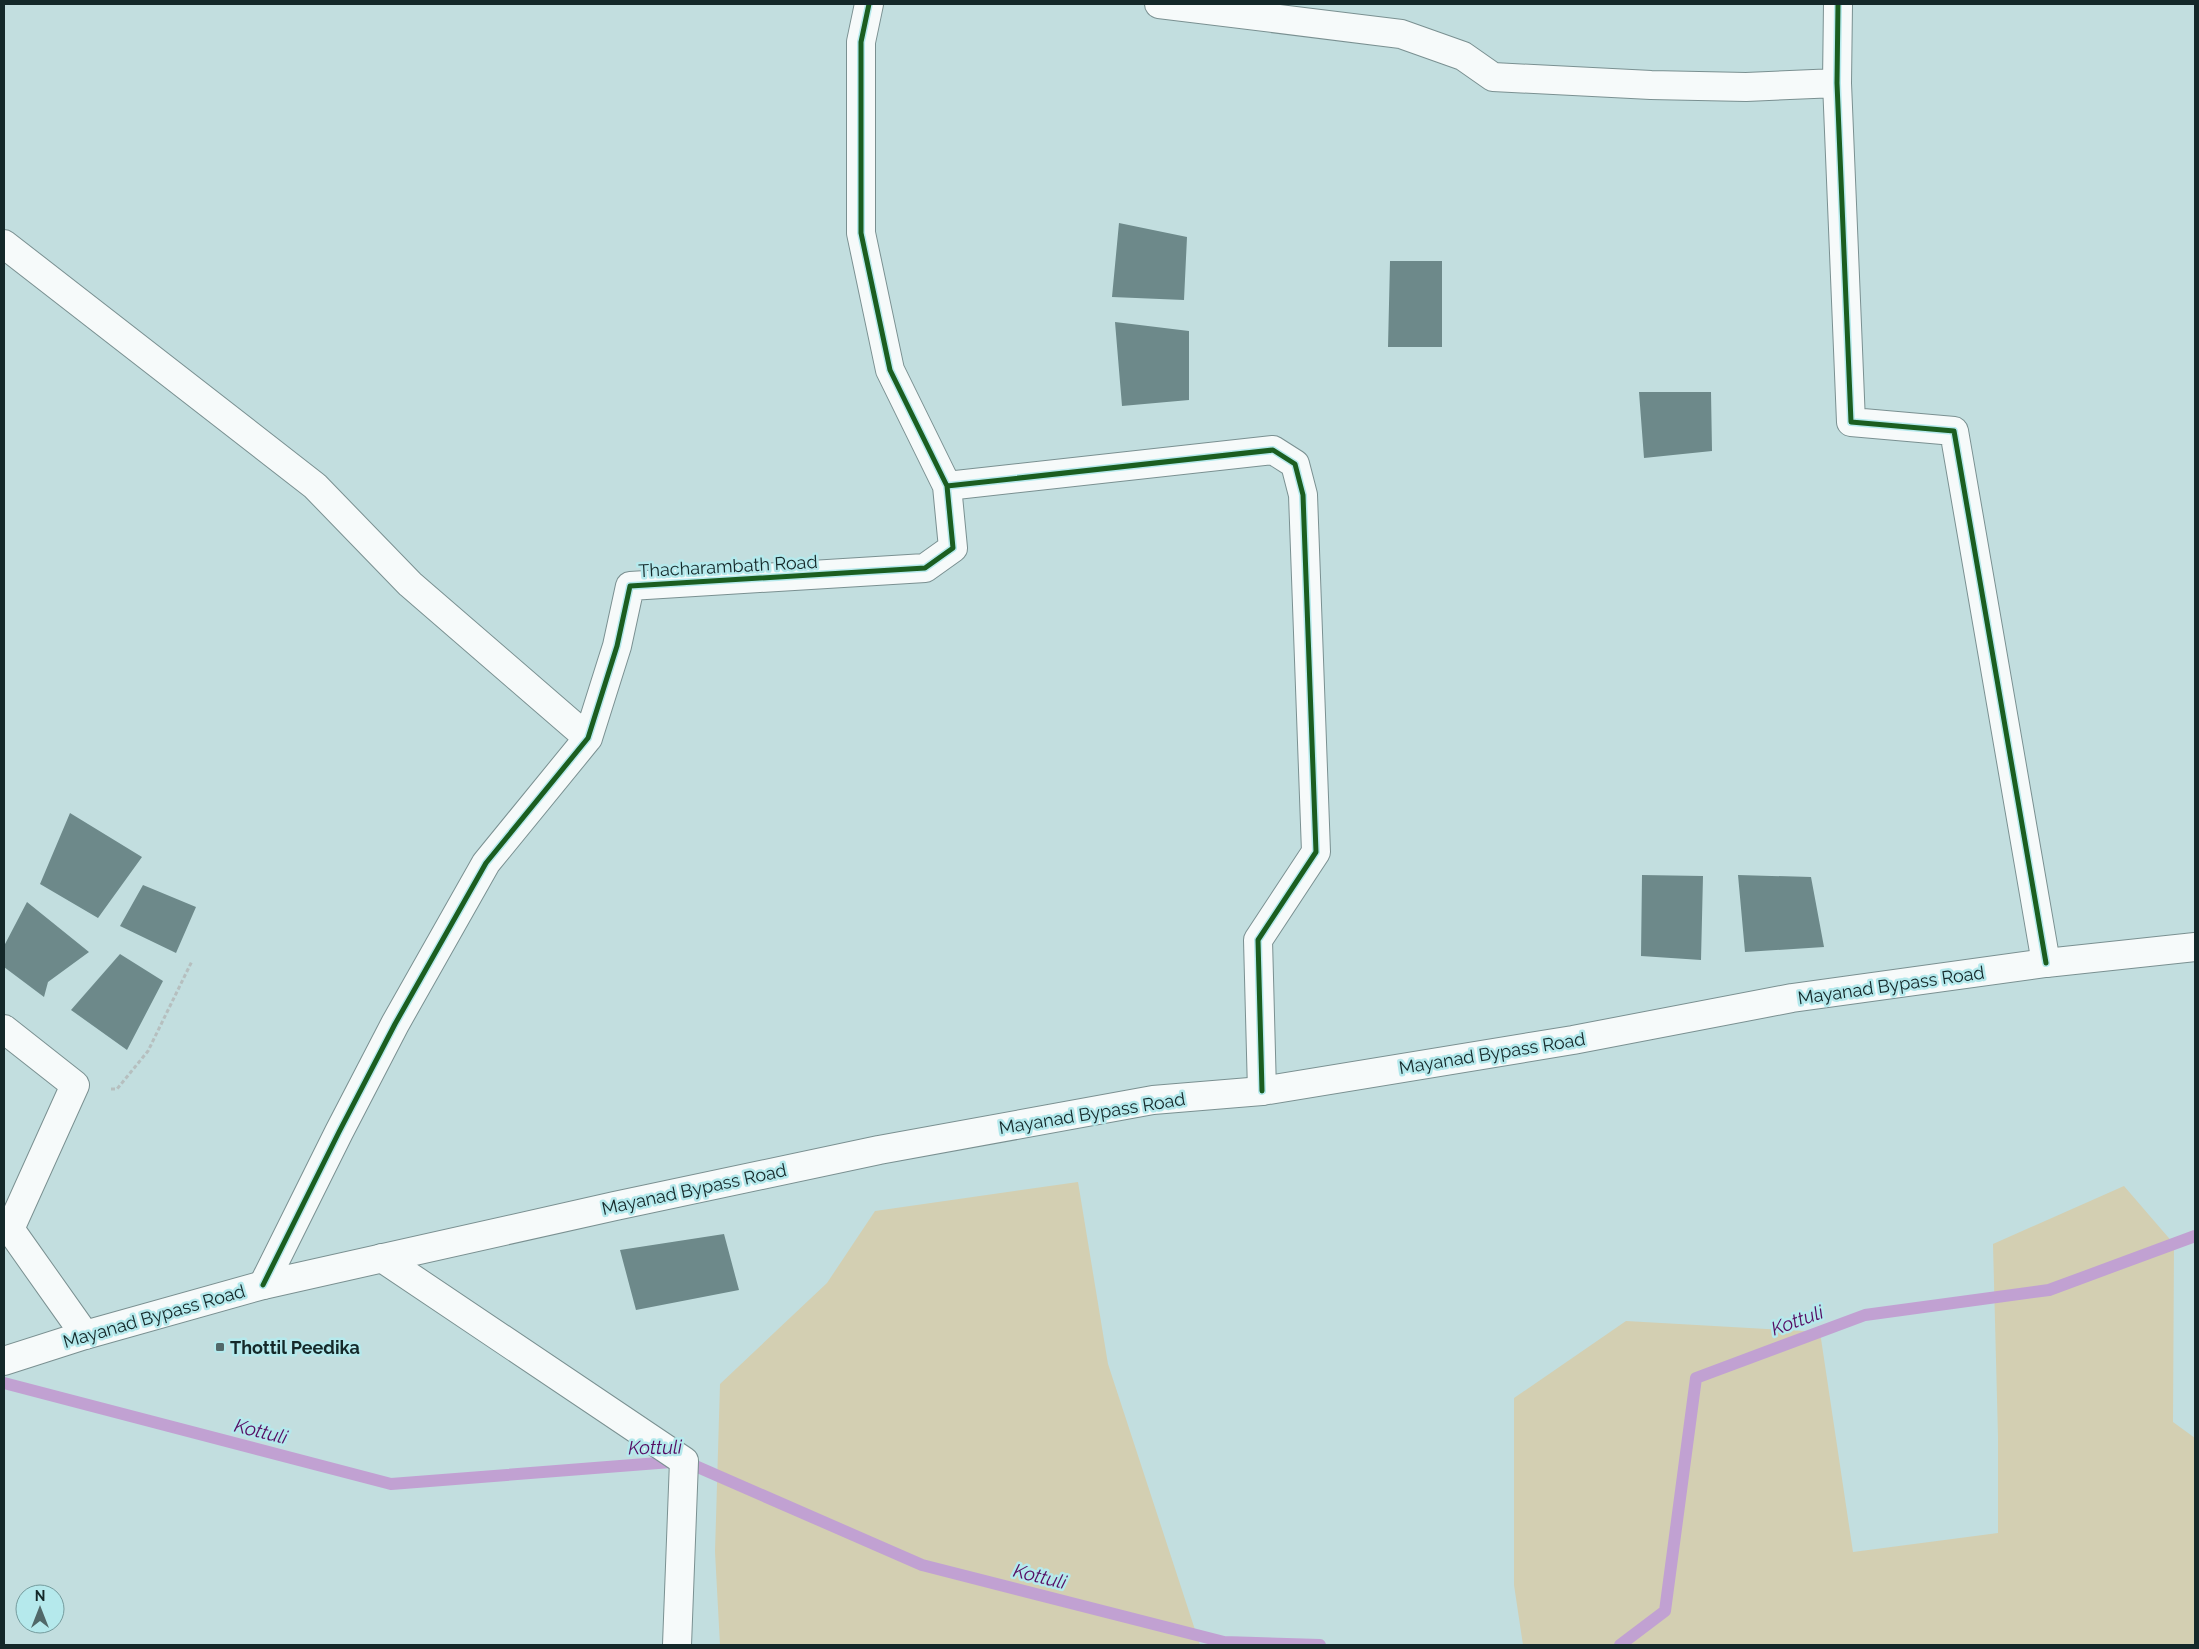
<svg xmlns="http://www.w3.org/2000/svg" width="2199" height="1649" font-family="Raleway,sans-serif">
  <style>
    .green { fill: #d3cfb2 }
    .lines { fill: none; stroke-linecap: round; stroke-linejoin: round }
    .stream { stroke: #c1a1d2; stroke-width: 12 }
    .building { fill: #6d898a }
    .minor-casing { stroke: #7a9091; stroke-width: 30 }
    .primary-casing { stroke: #7a9091; stroke-width: 30 }
    .path { stroke: #b6bfbf; stroke-width: 3; stroke-dasharray: 4 2.5; stroke-linecap: butt }
    .minor { stroke: #f6fafa; stroke-width: 28 }
    .primary { stroke: #f6fafa; stroke-width: 28 }
    .cycleway-casing { stroke: #b5e9ec; stroke-width: 8 }
    .cycleway { stroke: #1b5e20; stroke-width: 5 }
    .poi-dot { fill: #516869; stroke: #b5e9ec; stroke-width: 2 }
    .labels { text-anchor: middle; dominant-baseline: central; stroke-width: 5; stroke-linejoin: round; paint-order: stroke }
    .street-label { font-size: 18px; fill: #142829; stroke: #b5e9ec }
    .poi-label { font-size: 18px; font-weight: bold; fill: #142829; stroke: #b5e9ec; text-anchor: start }
    .water-label { font-size: 19px; font-style: italic; fill: #550b62; stroke: #b5e9ec }
  </style>
  <rect width="100%" height="100%" fill="#c2dedf"/>
  <path class="green" d="M1078,1182L1108,1364L1200,1645H720L715,1552L720,1384L827,1283L875,1211Z
    M2124,1186L2174,1244L2173,1422L2195,1438V1645H1523L1514,1585V1398L1626,1321L1820,1332L1853,1552L1998,1533V1437L1993,1244Z"/>
  <g class="lines">
    <path class="stream" d="M4,1383L391,1484L684,1461L922,1565L1224,1642L1320,1645
      M1620,1645L1665,1611L1696,1378L1865,1315L2049,1290L2195,1236"/>
  </g>
  <path class="building" d="M1119,223L1187,237L1184,300L1112,297Z
    M1390,261H1442V347H1388Z
    M1115,322L1189,331V400L1122,406Z
    M1639,392H1711L1712,451L1644,458Z
    M70,813L142,857L98,918L40,884Z
    M1642,875L1703,876L1701,960L1641,956Z
    M1738,875L1811,877L1824,947L1745,952Z
    M143,885L196,907L176,953L120,926Z
    M27,902L89,952L48,982L44,997L4,967V946Z
    M120,954L163,981L127,1050L71,1010Z
    M724,1234L739,1290L636,1310L620,1250Z"/>
  <g class="lines">
    <defs>
      <path id="minor" d="M1159,4L1401,34L1463,56L1493,77L1651,85L1746,87L1837,83
        M1838,4L1837,83L1851,422L1954,431L2046,963
        M4,244L315,486L410,584L588,738
        M947,486L1273,450L1295,464L1303,495L1316,852L1258,940L1262,1091
        M4,1029L75,1085L10,1229L85,1335
        M382,1258L684,1461L677,1645
        M263,1285L339,1132L395,1024L486,863L588,738L617,646L630,586L925,568L953,548L947,486L890,370L861,233V42L869,4"/>
      <path id="primary" d="M4,1361L85,1335L263,1285L615,1206L879,1150L1153,1100L1262,1091L1573,1040L1792,998L2046,963L2195,947"/>
    </defs>
    <use href="#minor" class="minor-casing"/>
    <use href="#primary" class="primary-casing"/>
    <path class="path" d="M111,1089H117L148,1051L192,961"/>
    <use href="#minor" class="minor"/>
    <use href="#primary" class="primary"/>
    <defs>
      <path id="cycleway" d="M1838,4L1837,83L1851,422L1954,431L2046,963
        M947,486L1273,450L1295,464L1303,495L1316,852L1258,940L1262,1091
        M263,1285L339,1132L395,1024L486,863L588,738L617,646L630,586L925,568L953,548L947,486L890,370L861,233V42L869,4"/>
    </defs>
    <use href="#cycleway" class="cycleway-casing"/>
    <use href="#cycleway" class="cycleway"/>
  </g>
  <rect class="poi-dot" x="215" y="1342" width="10" height="10" rx="2.5"/>
  <g class="labels">
    <g class="street-label">
      <text transform="translate(728 566) rotate(-3)">Thacharambath Road</text>
      <text transform="translate(1891 985) rotate(-8)">Mayanad Bypass Road</text>
      <text transform="translate(1492 1053) rotate(-9)">Mayanad Bypass Road</text>
      <text transform="translate(1092 1113) rotate(-9)">Mayanad Bypass Road</text>
      <text transform="translate(694 1189) rotate(-12)">Mayanad Bypass Road</text>
      <text transform="translate(154 1316) rotate(-16)">Mayanad Bypass Road</text>
    </g>
    <g class="poi-label">
      <text x="230" y="1347">Thottil Peedika</text>
    </g>
    <g class="water-label">
      <text transform="translate(1797 1320) rotate(-20)">Kottuli</text>
      <text transform="translate(261 1431) rotate(14)">Kottuli</text>
      <text transform="translate(655 1447) rotate(-1)">Kottuli</text>
      <text transform="translate(1040 1576) rotate(14)">Kottuli</text>
    </g>
  </g>
  <rect width="2199" height="1649" fill="none" stroke="#142829" stroke-width="10"/>
  <g transform="translate(40 1609)"><circle r="24" fill="#b5e9ec" stroke="#759c9e"/>
  <path d="M0-4L9 19L0 12L-9 19Z" fill="#516869"/>
  <text y="-8" font-size="14" font-weight="bold" text-anchor="middle" fill="#142829">N</text>
  </g>
</svg>
